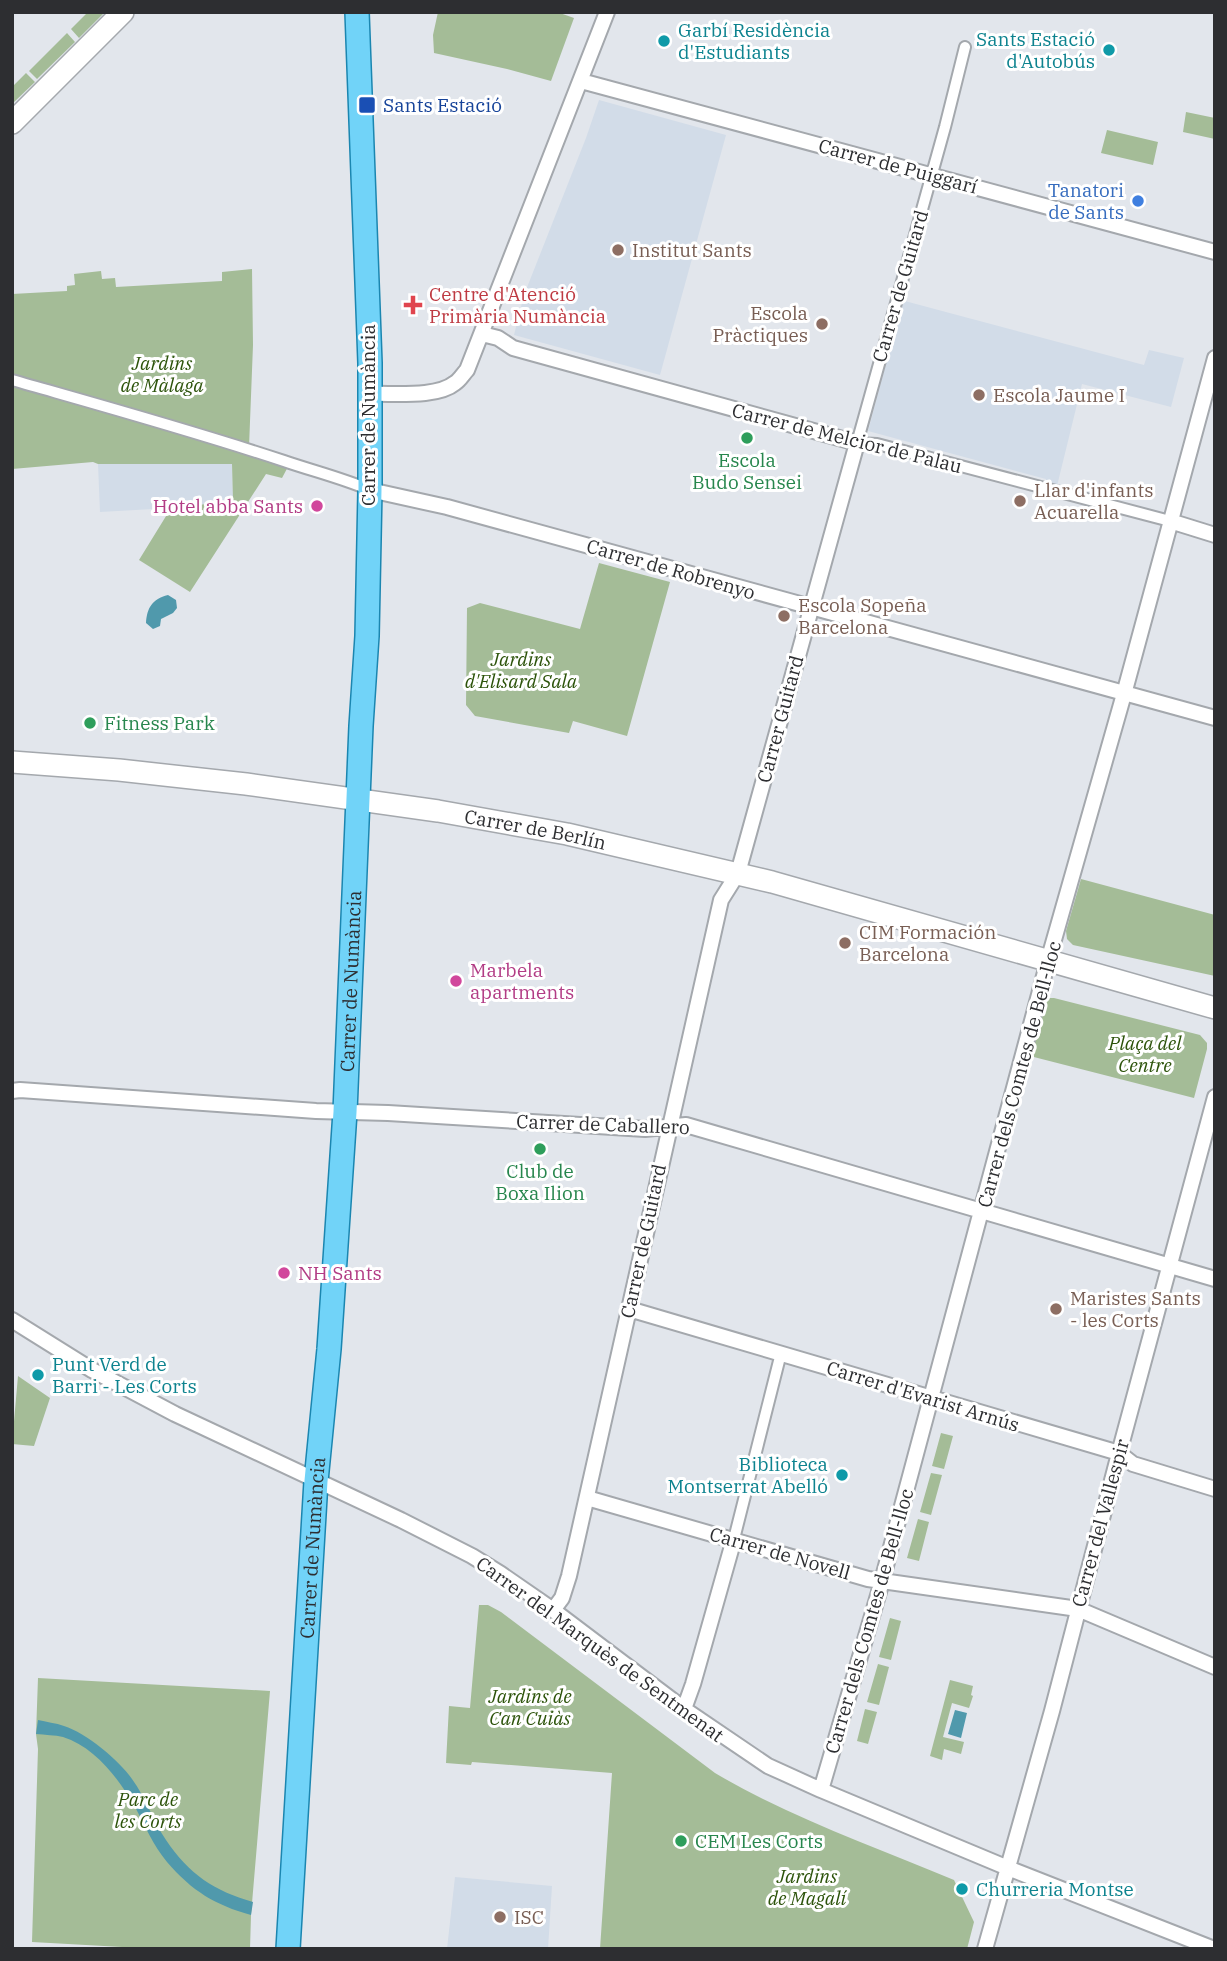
<svg xmlns="http://www.w3.org/2000/svg" width="1227" height="1961" font-family="'IBM Plex Serif',serif">
  <style>
    .built { fill: #d2dce8 }
    .green { fill: #a4bc97 }
    .water { fill: #5099ac }
    .lines { fill: none; stroke-linecap: round; stroke-linejoin: round }
    .pedestrian-casing { stroke: #a4a8ad; stroke-width: 14 }
    .minor-casing { stroke: #a4a8ad; stroke-width: 18 }
    .secondary-casing { stroke: #a4a8ad; stroke-width: 24 }
    .primary-casing { stroke: #1b86b0; stroke-width: 26 }
    .pedestrian { stroke: #fff; stroke-width: 10 }
    .minor { stroke: #fff; stroke-width: 14 }
    .secondary { stroke: #fff; stroke-width: 21 }
    .primary { stroke: #71d3f8; stroke-width: 23 }
    .culture-dot { fill: #0f9aa8; stroke: #fff; stroke-width: 2.5 }
    .transit-dot { fill: #1a4fb4; stroke: #fff; stroke-width: 2.5 }
    .shop-dot { fill: #3f7fe0; stroke: #fff; stroke-width: 2.5 }
    .education-dot { fill: #8d6e63; stroke: #fff; stroke-width: 2.5 }
    .health-dot { fill: #e0444e; stroke: #fff; stroke-width: 2.5 }
    .leisure-dot { fill: #2e9e5b; stroke: #fff; stroke-width: 2.5 }
    .hotel-dot { fill: #d1479c; stroke: #fff; stroke-width: 2.5 }
    .labels { text-anchor: middle; dominant-baseline: central; stroke-width: 6; stroke-linejoin: round; paint-order: stroke }
    .culture-label { font-size: 19px; fill: #0d838f; stroke: #fff; text-anchor: start }
    .transit-label { font-size: 19px; fill: #164399; stroke: #fff; text-anchor: start }
    .street-label { font-size: 19px; fill: #2d2e31; stroke: #fff }
    .shop-label { font-size: 19px; fill: #366cbe; stroke: #fff; text-anchor: end }
    .education-label { font-size: 19px; fill: #785e54; stroke: #fff; text-anchor: start }
    .health-label { font-size: 19px; fill: #be3a42; stroke: #fff; text-anchor: start }
    .park-label { font-size: 19px; font-style: italic; fill: #2c530a; stroke: #fff }
    .leisure-label { font-size: 19px; fill: #27864d; stroke: #fff }
    .hotel-label { font-size: 19px; fill: #b23c85; stroke: #fff; text-anchor: start }
  </style>
  <rect width="100%" height="100%" fill="#e2e6ec"/>
  <path class="built" d="M599,100L726,135L660,375L514,335L524,295L586,138Z
    M901,300L1144,365L1149,350L1184,358L1171,407L1082,384L1057,486L1046,483V479L868,431L900,312L898,311Z
    M232,463L233,501L171,508L100,512L98,464Z
    M455,1877L552,1886L548,1949H447Z"/>
  <path class="green" d="M88,12H105L79,38L71,29Z
    M438,12H557L574,18L551,81L507,69L434,53L433,35Z
    M67,33L75,42L37,79L29,71Z
    M26,73L35,82L12,104V87Z
    M1186,112L1215,118V139L1183,132Z
    M1107,130L1158,142L1153,165L1101,153Z
    M252,269L253,345L249,447L290,463L282,478L266,474L190,592L139,560L171,508L233,501L232,464H98L93,462L12,469V294L67,291V286L75,285L74,274L101,271L102,279L115,278L116,287L222,281V272Z
    M599,563L670,582L627,736L573,721L569,733L475,716L466,705L467,608L480,603L580,629Z
    M1081,879L1215,915V976L1073,945L1067,939L1066,931Z
    M1048,998H1054L1200,1035L1207,1043V1049L1194,1098L1026,1055L1045,999Z
    M18,1376L50,1398L34,1446L12,1444Z
    M941,1433L953,1436L944,1469L932,1466Z
    M931,1473L942,1475L931,1515L920,1512Z
    M918,1519L929,1522L919,1561L907,1558Z
    M479,1605H488L501,1612L715,1773C789,1817 875,1847 954,1880L974,1922L967,1949H600L612,1773L472,1762L471,1765L446,1763L449,1706L470,1708Z
    M890,1618L901,1621L891,1660L879,1657Z
    M878,1664L889,1667L879,1705L867,1702Z
    M38,1678L270,1691L251,1915L250,1949H158L32,1942L38,1749L36,1734Z
    M950,1680L973,1686L971,1695L973,1696L969,1708L952,1703L943,1737L964,1742L961,1754L944,1749L942,1760L930,1756Z
    M865,1709L877,1712L868,1744L857,1741Z"/>
  <path class="water" d="M168,595L176,600L177,608L173,613L161,619L160,626L153,629L146,623C147,608 152,599 168,595Z
    M955,1710L967,1713L961,1738L948,1734Z
    M38,1720C46,1722 56,1723 64,1726C86,1733 119,1760 132,1779C146,1798 153,1821 166,1840C189,1874 214,1891 253,1902L251,1915C215,1905 192,1891 167,1862C153,1845 145,1826 135,1807C119,1779 95,1747 63,1737C55,1735 45,1735 36,1734Z"/>
  <g class="lines">
    <defs>
      <path id="pedestrian" d="M965,47L945,127L857,443L877,444L1170,521
        M12,380C103,406 194,431 284,461C313,471 342,478 370,490
        M734,1539L781,1353"/>
      <path id="minor" d="M581,81L1215,252
        M482,334L498,338L513,348L857,443L738,873L721,900L569,1576L562,1598L553,1610
        M370,394C393,393 437,398 455,383C460,380 463,374 467,370L607,12
        M370,490L447,507L1215,718
        M1170,521L1215,535
        M12,1091L20,1090L316,1111L388,1113L645,1129L686,1125L1215,1279
        M629,1309L1119,1453L1133,1464L1215,1489
        M12,1320L92,1370L175,1414L401,1520L472,1556L501,1574L553,1610L684,1709L768,1766L821,1790L1008,1868L1214,1949
        M587,1498L868,1579L1078,1609L1215,1667
        M684,1709L693,1684L734,1539
        M821,1790L879,1592L1048,961L1124,694L1215,358
        M985,1949L1052,1711L1122,1442L1215,1097"/>
      <g id="secondary">
        <path d="M12,123L123,12"/>
        <path id="s1" d="M12,762L119,770L246,784L438,811L567,834L772,882L1215,1008"/>
      </g>
      <g id="primary">
        <path id="s2" d="M288,1949L316,1481L329,1349L345,1112L361,726L367,636L370,490V363L357,12"/>
      </g>
    </defs>
    <use href="#pedestrian" class="pedestrian-casing"/>
    <use href="#minor" class="minor-casing"/>
    <use href="#secondary" class="secondary-casing"/>
    <use href="#primary" class="primary-casing"/>
    <use href="#pedestrian" class="pedestrian"/>
    <use href="#minor" class="minor"/>
    <use href="#secondary" class="secondary"/>
    <use href="#primary" class="primary"/>
  </g>
  <g class="culture-dot">
    <circle cx="664" cy="41" r="7"/>
    <circle cx="1109" cy="50" r="7"/>
    <circle cx="38" cy="1375" r="7"/>
    <circle cx="842" cy="1475" r="7"/>
    <circle cx="962" cy="1889" r="7"/>
  </g>
  <rect class="transit-dot" x="358" y="96" width="18" height="18" rx="3.5"/>
  <circle class="shop-dot" cx="1138" cy="201" r="7"/>
  <g class="education-dot">
    <circle cx="618" cy="250" r="7"/>
    <circle cx="822" cy="324" r="7"/>
    <circle cx="979" cy="395" r="7"/>
    <circle cx="1020" cy="501" r="7"/>
    <circle cx="784" cy="616" r="7"/>
    <circle cx="845" cy="943" r="7"/>
    <circle cx="1056" cy="1309" r="7"/>
    <circle cx="500" cy="1917" r="7"/>
  </g>
  <path class="health-dot" d="M409.5 294.5h7v7h7v7h-7v7h-7v-7h-7v-7h7z"/>
  <g class="leisure-dot">
    <circle cx="747" cy="438" r="7"/>
    <circle cx="90" cy="723" r="7"/>
    <circle cx="540" cy="1149" r="7"/>
    <circle cx="681" cy="1841" r="7"/>
  </g>
  <g class="hotel-dot">
    <circle cx="317" cy="506" r="7"/>
    <circle cx="456" cy="981" r="7"/>
    <circle cx="284" cy="1273" r="7"/>
  </g>
  <g class="labels">
    <g class="culture-label">
      <text x="678" y="30">Garbí Residència<tspan x="678" dy="22">d'Estudiants</tspan></text>
      <text x="1095" y="39" text-anchor="end">Sants Estació<tspan x="1095" dy="22">d'Autobús</tspan></text>
      <text x="52" y="1364">Punt Verd de<tspan x="52" dy="22">Barri - Les Corts</tspan></text>
      <text x="828" y="1464" text-anchor="end">Biblioteca<tspan x="828" dy="22">Montserrat Abelló</tspan></text>
      <text x="976" y="1889">Churreria Montse</text>
    </g>
    <g class="transit-label">
      <text x="383" y="105">Sants Estació</text>
    </g>
    <g class="street-label">
      <text transform="translate(898 166) rotate(15)">Carrer de Puiggarí</text>
      <text transform="translate(900 286) rotate(-74)">Carrer de Guitard</text>
      <text transform="translate(368 415) rotate(-90)">Carrer de Numància</text>
      <text transform="translate(847 438) rotate(14)">Carrer de Melcior de Palau</text>
      <text transform="translate(671 569) rotate(16)">Carrer de Robrenyo</text>
      <text transform="translate(780 719) rotate(-75)">Carrer Guitard</text>
      <text stroke="none"><textPath href="#s1" startOffset="528">Carrer de Berlín</textPath></text>
      <text stroke="none"><textPath href="#s2" startOffset="970">Carrer de Numància</textPath></text>
      <text transform="translate(1019 1074) rotate(-75)">Carrer dels Comtes de Bell-lloc</text>
      <text transform="translate(603 1124) rotate(2)">Carrer de Caballero</text>
      <text transform="translate(643 1241) rotate(-78)">Carrer de Guitard</text>
      <text transform="translate(923 1396) rotate(17)">Carrer d'Evarist Arnús</text>
      <text transform="translate(1100 1523) rotate(-75)">Carrer del Vallespir</text>
      <text stroke="none"><textPath href="#s2" startOffset="402">Carrer de Numància</textPath></text>
      <text transform="translate(780 1553) rotate(16)">Carrer de Novell</text>
      <text transform="translate(869 1621) rotate(-74)">Carrer dels Comtes de Bell-lloc</text>
      <text transform="translate(600 1649) rotate(36)">Carrer del Marquès de Sentmenat</text>
    </g>
    <g class="shop-label">
      <text x="1124" y="190">Tanatori<tspan x="1124" dy="22">de Sants</tspan></text>
    </g>
    <g class="education-label">
      <text x="632" y="250">Institut Sants</text>
      <text x="808" y="313" text-anchor="end">Escola<tspan x="808" dy="22">Pràctiques</tspan></text>
      <text x="993" y="395">Escola Jaume I</text>
      <text x="1034" y="490">Llar d'infants<tspan x="1034" dy="22">Acuarella</tspan></text>
      <text x="798" y="605">Escola Sopeña<tspan x="798" dy="22">Barcelona</tspan></text>
      <text x="859" y="932">CIM Formación<tspan x="859" dy="22">Barcelona</tspan></text>
      <text x="1070" y="1298">Maristes Sants<tspan x="1070" dy="22">- les Corts</tspan></text>
      <text x="514" y="1917">ISC</text>
    </g>
    <g class="health-label">
      <text x="429" y="294">Centre d'Atenció<tspan x="429" dy="22">Primària Numància</tspan></text>
    </g>
    <g class="park-label">
      <text x="162" y="363">Jardins<tspan x="162" dy="22">de Màlaga</tspan></text>
      <text x="521" y="659">Jardins<tspan x="521" dy="22">d'Elisard Sala</tspan></text>
      <text x="1145" y="1043">Plaça del<tspan x="1145" dy="22">Centre</tspan></text>
      <text x="530" y="1696">Jardins de<tspan x="530" dy="22">Can Cuiàs</tspan></text>
      <text x="148" y="1799">Parc de<tspan x="148" dy="22">les Corts</tspan></text>
      <text x="807" y="1876">Jardins<tspan x="807" dy="22">de Magalí</tspan></text>
    </g>
    <g class="leisure-label">
      <text x="747" y="460">Escola<tspan x="747" dy="22">Budo Sensei</tspan></text>
      <text x="104" y="723" text-anchor="start">Fitness Park</text>
      <text x="540" y="1171">Club de<tspan x="540" dy="22">Boxa Ilion</tspan></text>
      <text x="695" y="1841" text-anchor="start">CEM Les Corts</text>
    </g>
    <g class="hotel-label">
      <text x="303" y="506" text-anchor="end">Hotel abba Sants</text>
      <text x="470" y="970">Marbela<tspan x="470" dy="22">apartments</tspan></text>
      <text x="298" y="1273">NH Sants</text>
    </g>
  </g>
  <rect width="1227" height="1961" fill="none" stroke="#2d2e31" stroke-width="28"/>
</svg>
